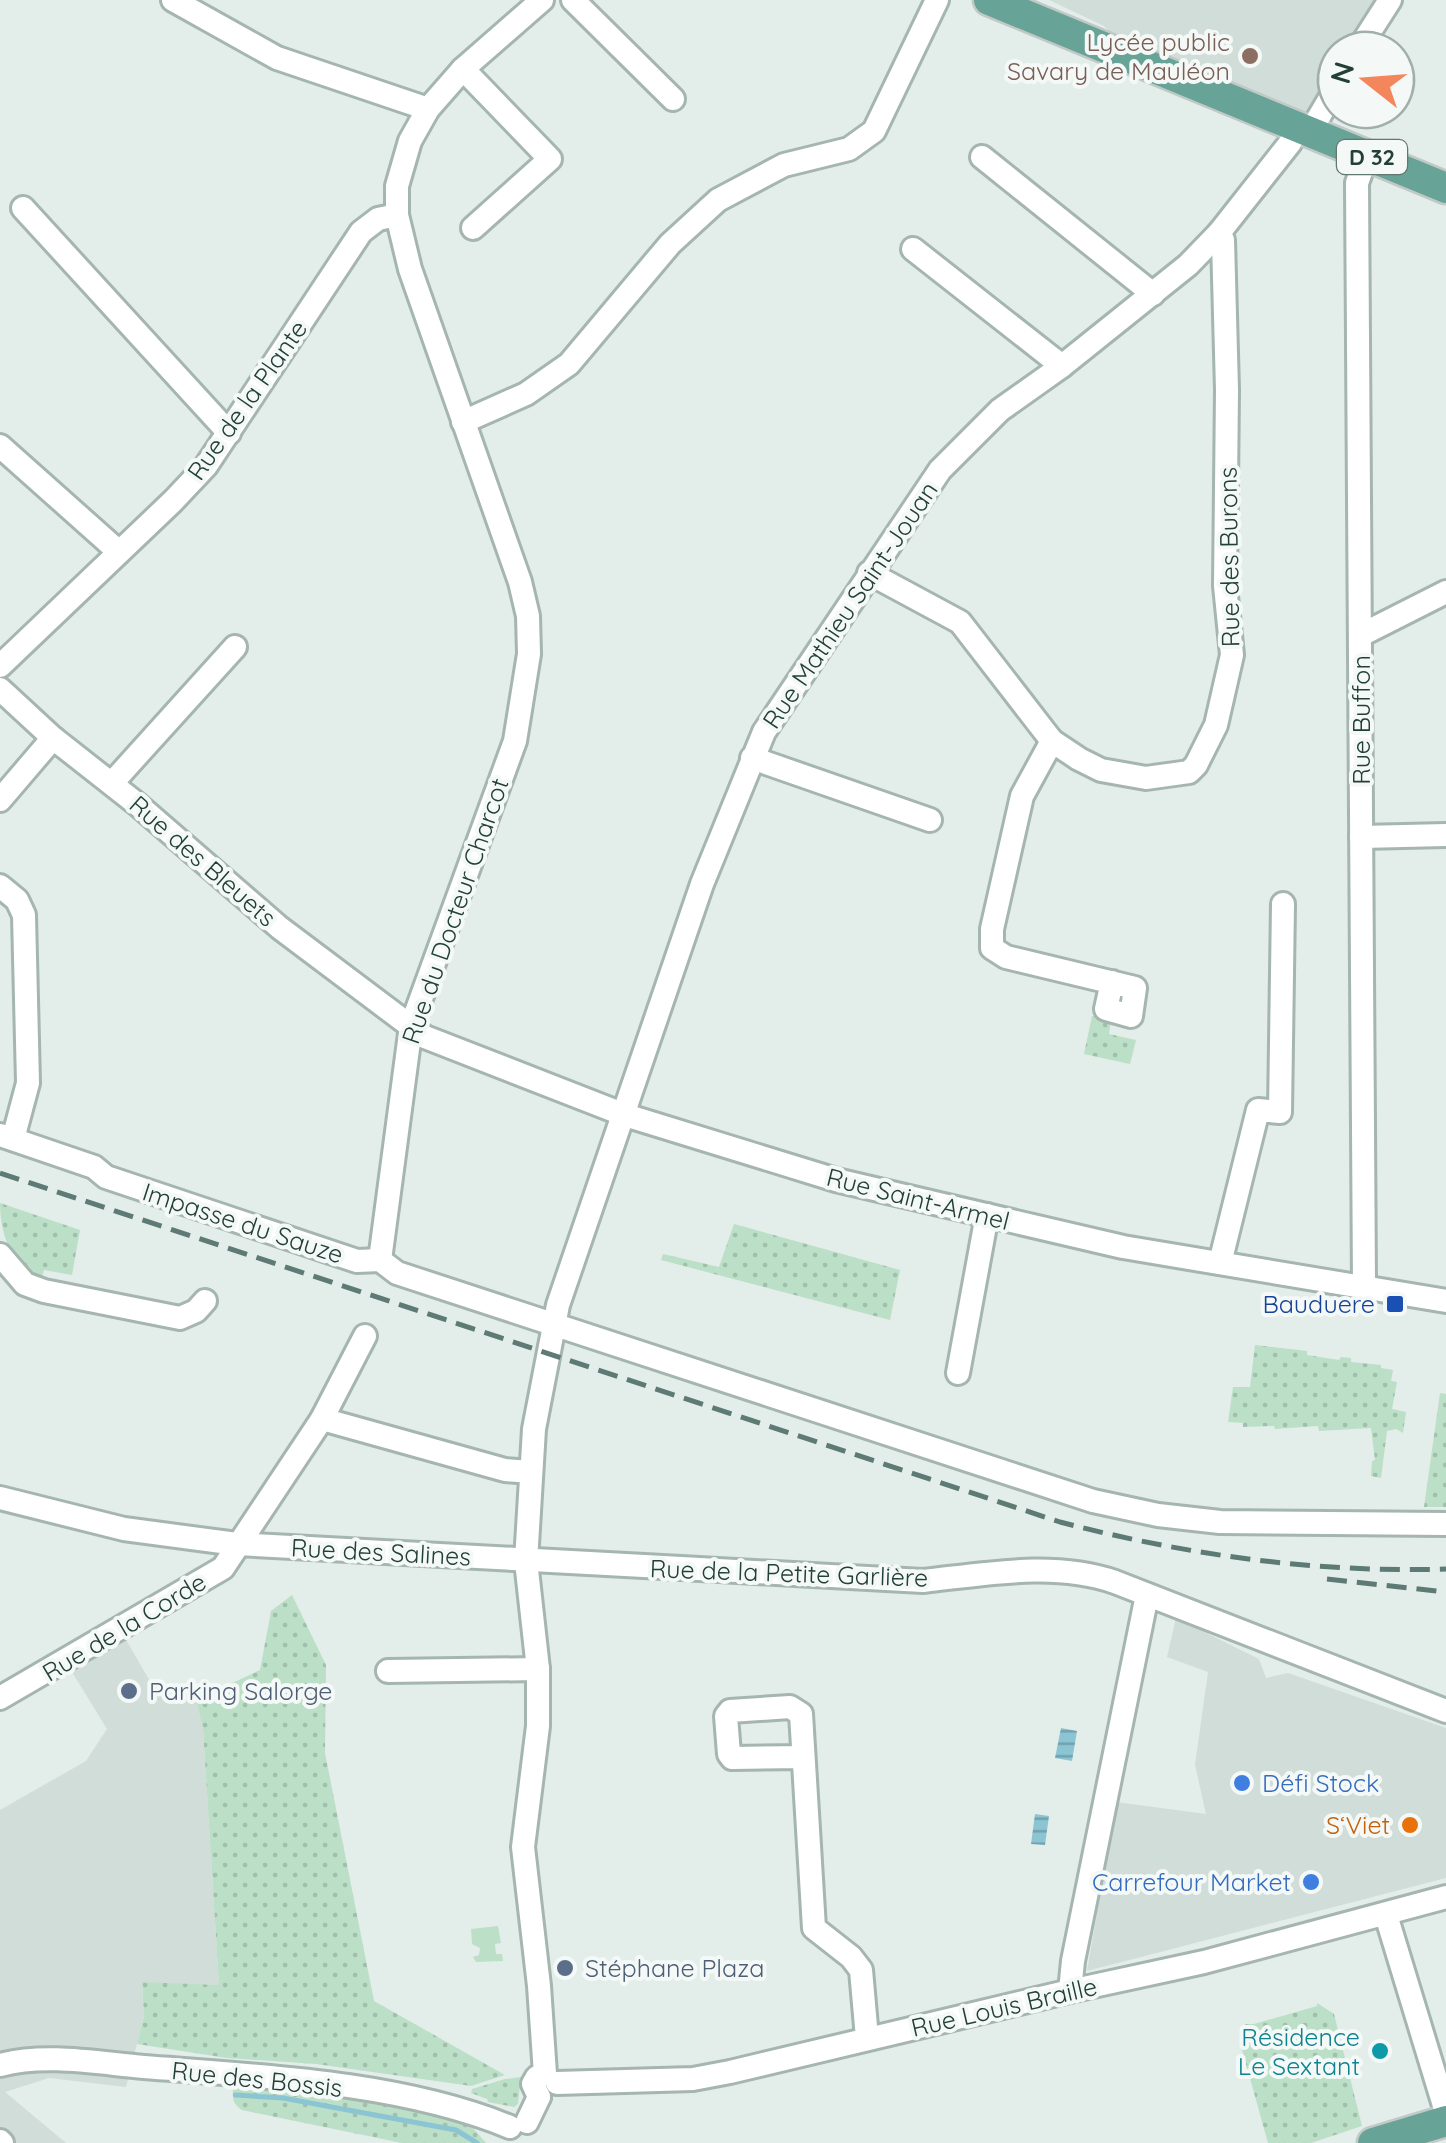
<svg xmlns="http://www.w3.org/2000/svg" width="1446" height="2143" font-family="Quicksand,sans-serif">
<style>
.built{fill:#d1ddd8}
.grass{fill:url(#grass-dots)}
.green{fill:#bcdfc7}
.water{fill:url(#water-rules)}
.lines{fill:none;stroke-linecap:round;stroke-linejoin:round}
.stream{stroke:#8bc5d3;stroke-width:5}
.minor-casing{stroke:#a5b5b0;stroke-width:28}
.major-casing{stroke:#c1c9c7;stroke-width:35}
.minor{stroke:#fff;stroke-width:22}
.major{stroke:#67a396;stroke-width:30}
.rail{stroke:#5d7a74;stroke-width:5;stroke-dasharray:20 10;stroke-linecap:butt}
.education-dot{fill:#8d6e63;stroke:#f4f9f7;stroke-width:4}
.transit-dot{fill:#1a4fb4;stroke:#f4f9f7;stroke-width:4}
.service-dot{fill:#5c6f8a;stroke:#f4f9f7;stroke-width:4}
.shop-dot{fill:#3f7fe0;stroke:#f4f9f7;stroke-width:4}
.food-dot{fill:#e8710a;stroke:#f4f9f7;stroke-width:4}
.culture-dot{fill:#0f9aa8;stroke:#f4f9f7;stroke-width:4}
.labels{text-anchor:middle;stroke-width:8;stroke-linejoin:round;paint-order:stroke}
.shield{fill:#f4f9f7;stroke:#617771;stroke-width:2.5}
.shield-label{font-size:22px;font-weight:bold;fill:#223f38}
.education-label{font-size:25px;fill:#785e54;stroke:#f4f9f7;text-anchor:end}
.street-label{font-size:25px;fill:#223f38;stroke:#f4f9f7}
.transit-label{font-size:25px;fill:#164399;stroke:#f4f9f7;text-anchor:end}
.service-label{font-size:25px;fill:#4e5e75;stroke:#f4f9f7;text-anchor:start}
.shop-label{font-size:25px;fill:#366cbe;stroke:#f4f9f7;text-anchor:start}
.food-label{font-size:25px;fill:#c56008;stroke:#f4f9f7;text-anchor:end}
.culture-label{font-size:25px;fill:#0d838f;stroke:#f4f9f7;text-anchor:end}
</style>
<defs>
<pattern id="grass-dots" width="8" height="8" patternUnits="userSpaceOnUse" patternTransform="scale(2.5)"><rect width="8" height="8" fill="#bcdfc7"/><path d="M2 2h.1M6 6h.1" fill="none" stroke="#a1c0ac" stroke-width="1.8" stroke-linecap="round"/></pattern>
<pattern id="water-rules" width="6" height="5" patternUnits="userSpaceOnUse" patternTransform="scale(2.5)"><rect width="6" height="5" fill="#8bc5d3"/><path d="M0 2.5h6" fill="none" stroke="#71a1ac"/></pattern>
</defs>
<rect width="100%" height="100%" fill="#e3ede9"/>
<g class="built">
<polygon points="1049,0 1378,0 1347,50 1336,50 1336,68 1307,114 1111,33 1104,26"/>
<polygon points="1176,1618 1259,1659 1266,1678 1288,1673 1446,1728 1446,1878 1087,1971 1116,1802 1206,1814 1195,1765 1208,1672 1167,1657"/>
<polygon points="125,1638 155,1690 194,1692 203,1729 219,1985 142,1983 144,2016 126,2087 49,2078 5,2092 66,2143 0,2143 0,1810 86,1761 107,1729 69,1667"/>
</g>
<g class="grass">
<polygon points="1092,1016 1111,1020 1109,1034 1136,1040 1130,1064 1084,1054"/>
<path d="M0,1203l80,27 -8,45 -28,-5 -3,12c-29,-13 -41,-49 -41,-79z"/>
<polygon points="734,1224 900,1270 890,1320 661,1260 663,1254 719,1267"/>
<polygon points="1255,1345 1307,1351 1307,1355 1339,1360 1341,1357 1351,1358 1351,1362 1381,1365 1381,1368 1393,1370 1391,1381 1397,1382 1392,1409 1406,1412 1403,1433 1396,1429 1387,1431 1381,1478 1371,1476 1372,1461 1375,1460 1371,1428 1319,1431 1318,1426 1275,1429 1274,1426 1243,1427 1243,1423 1228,1422 1233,1387 1250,1387"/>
<polygon points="1440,1393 1446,1394 1446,1507 1424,1507"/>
<polygon points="292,1595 326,1665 325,1753 374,2001 505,2075 471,2086 316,2064 227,2058 137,2044 144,2016 142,1982 219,1985 203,1729 196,1700 260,1670 271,1611"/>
<polygon points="1317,2003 1334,2014 1362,2126 1311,2143 1268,2143 1241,2046 1241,2030 1246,2024 1254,2024 1317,2006"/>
<polygon points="521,2077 518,2104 514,2107 488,2102 487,2099 471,2093 472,2089 505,2079"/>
<path d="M238,2087l85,6 132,24 19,5 -2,5 14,16h-84l-160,-33c-8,-6 -10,-10 -9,-21z"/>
</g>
<polygon class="green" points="498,1926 501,1943 495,1944 496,1954 502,1954 503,1961 476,1962 473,1957 479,1955 480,1948 472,1944 471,1929"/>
<g class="water">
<polygon points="1061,1728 1077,1731 1072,1761 1055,1758"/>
<polygon points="1035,1814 1049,1816 1045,1845 1031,1844"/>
</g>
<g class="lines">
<polyline class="stream" points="236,2095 283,2098 456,2130 477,2143"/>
<defs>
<g id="minor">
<polyline points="173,0 277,58 428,109"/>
<polyline points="573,0 673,99"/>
<polyline points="1358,50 1390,0"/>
<polyline points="463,69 550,159 473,228"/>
<polyline points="1310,132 1336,88"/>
<polyline points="982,157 1153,294"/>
<polyline points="23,208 229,433"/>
<polyline points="913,249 1062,366"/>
<polyline points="463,422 526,394 569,364 670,244 718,200 784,165 849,149 874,131 937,0"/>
<polyline points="0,446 119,552"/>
<polyline points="869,573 960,622 1052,741 1079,759 1101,770 1146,778 1189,772 1196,765 1216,725 1232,655 1225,586 1227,390 1223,240 1219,233"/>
<polyline points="1361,635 1446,592"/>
<polyline points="0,666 173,501 206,466 361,232 378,219 397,215"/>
<polyline points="0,689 53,738 137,804 280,928 425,1037 625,1115 836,1180 1123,1247 1446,1301"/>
<polyline points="1052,741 1022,796 992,929 992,948 1006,957 1135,988 1131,1016 1106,1009 1112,982"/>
<polyline points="752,758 930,820"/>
<polyline points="112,783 235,647"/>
<polyline points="0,800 53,738"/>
<polyline points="1361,837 1446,835"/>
<polyline points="0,886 17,900 24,915 28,1083 13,1139"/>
<polyline points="0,1135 94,1167 106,1177 357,1261 380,1260"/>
<polyline points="0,1255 25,1284 44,1291 180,1318 196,1311 205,1301"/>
<polyline points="380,1260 411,1026 515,741 529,654 528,616 520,582 410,269 397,215 397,186 410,141 428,109 463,69 542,0"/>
<polyline points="380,1260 397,1273 1093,1501 1158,1515 1220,1522 1446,1524"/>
<polyline points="1220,1263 1258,1110 1280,1112 1283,904"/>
<polyline points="1364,1286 1357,183 1367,155"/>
<polyline points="958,1373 987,1215"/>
<polyline points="322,1419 505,1470 531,1472"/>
<path d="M0,1498l124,31 113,15 686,37c64,-7 131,-20 192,1l331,129"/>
<polyline points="388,1671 538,1669"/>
<polyline points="0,1698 223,1568 322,1419 365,1336"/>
<polyline points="803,1757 732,1758 729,1754 726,1716 730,1711 790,1707 801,1714 814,1928 851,1957 861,1970 867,2038"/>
<polyline points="1386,1915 1446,2112"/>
<polyline points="1070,1991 1073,1961 1147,1595"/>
<path d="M0,2065c46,-12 97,-2 144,2 117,9 257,15 366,60"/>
<polyline points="545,2074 539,1986 523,1847 538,1726 538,1669 526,1561 534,1429 558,1305 702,884 764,732 940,470 1000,410 1062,366 1188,265 1219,233 1290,143 1298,127"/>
<polyline points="557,2083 693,2079 730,2072 1070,1991 1204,1962 1446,1897"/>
<polyline points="539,2097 533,2084 537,2077 545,2074"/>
<polyline points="527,2122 539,2097"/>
<polyline points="0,2141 2,2143"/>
</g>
<g id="major">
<polyline points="989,0 1446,188"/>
<polyline points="1373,2143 1446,2121"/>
</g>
</defs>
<use href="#minor" class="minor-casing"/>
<use href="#major" class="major-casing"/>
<use href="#minor" class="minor"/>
<use href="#major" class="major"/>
<g class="rail">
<path d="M0,1173l1060,349c126,33 256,51 386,47"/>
<polyline points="1327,1579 1446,1592"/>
</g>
</g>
<circle class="education-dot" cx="1250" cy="56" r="10"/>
<rect class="transit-dot" x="1385" y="1294" width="20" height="20" rx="5"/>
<g class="service-dot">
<circle cx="129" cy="1691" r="10"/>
<circle cx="565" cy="1968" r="10"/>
</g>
<g class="shop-dot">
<circle cx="1242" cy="1783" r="10"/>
<circle cx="1311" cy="1882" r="10"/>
</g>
<circle class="food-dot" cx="1410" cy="1825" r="10"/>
<circle class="culture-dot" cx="1380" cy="2051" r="10"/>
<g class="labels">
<rect class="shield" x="1337" y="140" width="70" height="34" rx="8"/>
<g class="shield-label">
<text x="1372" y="165">D 32</text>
</g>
<g class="education-label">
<text x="1230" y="51">Lycée public<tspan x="1230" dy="29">Savary de Mauléon</tspan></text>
</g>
<g class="street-label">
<text transform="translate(247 400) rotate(-55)" y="9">Rue de la Plante</text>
<text transform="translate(1229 557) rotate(-91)" y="9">Rue des Burons</text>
<text transform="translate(850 605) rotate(-56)" y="9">Rue Mathieu Saint-Jouan</text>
<text transform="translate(1361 720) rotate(-90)" y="9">Rue Buffon</text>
<text transform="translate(203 861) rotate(41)" y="9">Rue des Bleuets</text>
<text transform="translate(455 911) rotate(-71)" y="9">Rue du Docteur Charcot</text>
<text transform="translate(918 1199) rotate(14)" y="9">Rue Saint-Armel</text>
<text transform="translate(243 1223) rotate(18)" y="9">Impasse du Sauze</text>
<text transform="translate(381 1552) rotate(3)" y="9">Rue des Salines</text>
<text transform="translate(789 1573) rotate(2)" y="9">Rue de la Petite Garlière</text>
<text transform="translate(124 1627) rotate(-31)" y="9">Rue de la Corde</text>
<text transform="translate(1004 2007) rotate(-13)" y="9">Rue Louis Braille</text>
<text transform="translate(257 2079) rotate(6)" y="9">Rue des Bossis</text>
</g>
<g class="transit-label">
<text x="1375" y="1313">Bauduere</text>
</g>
<g class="service-label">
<text x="149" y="1700">Parking Salorge</text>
<text x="585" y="1977">Stéphane Plaza</text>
</g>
<g class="shop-label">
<text x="1262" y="1792">Défi Stock</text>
<text x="1291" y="1891" text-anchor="end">Carrefour Market</text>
</g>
<g class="food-label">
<text x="1390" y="1834">S‘Viet</text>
</g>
<g class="culture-label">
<text x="1360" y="2046">Résidence<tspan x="1360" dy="29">Le Sextant</tspan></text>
</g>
</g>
<g transform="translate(1366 80) rotate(287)"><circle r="48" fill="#f4f9f7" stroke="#a0afab" stroke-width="2.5"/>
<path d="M0-8L18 38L0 25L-18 38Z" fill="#f4865b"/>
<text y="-15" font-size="28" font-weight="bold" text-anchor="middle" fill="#223f38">N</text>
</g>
</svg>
